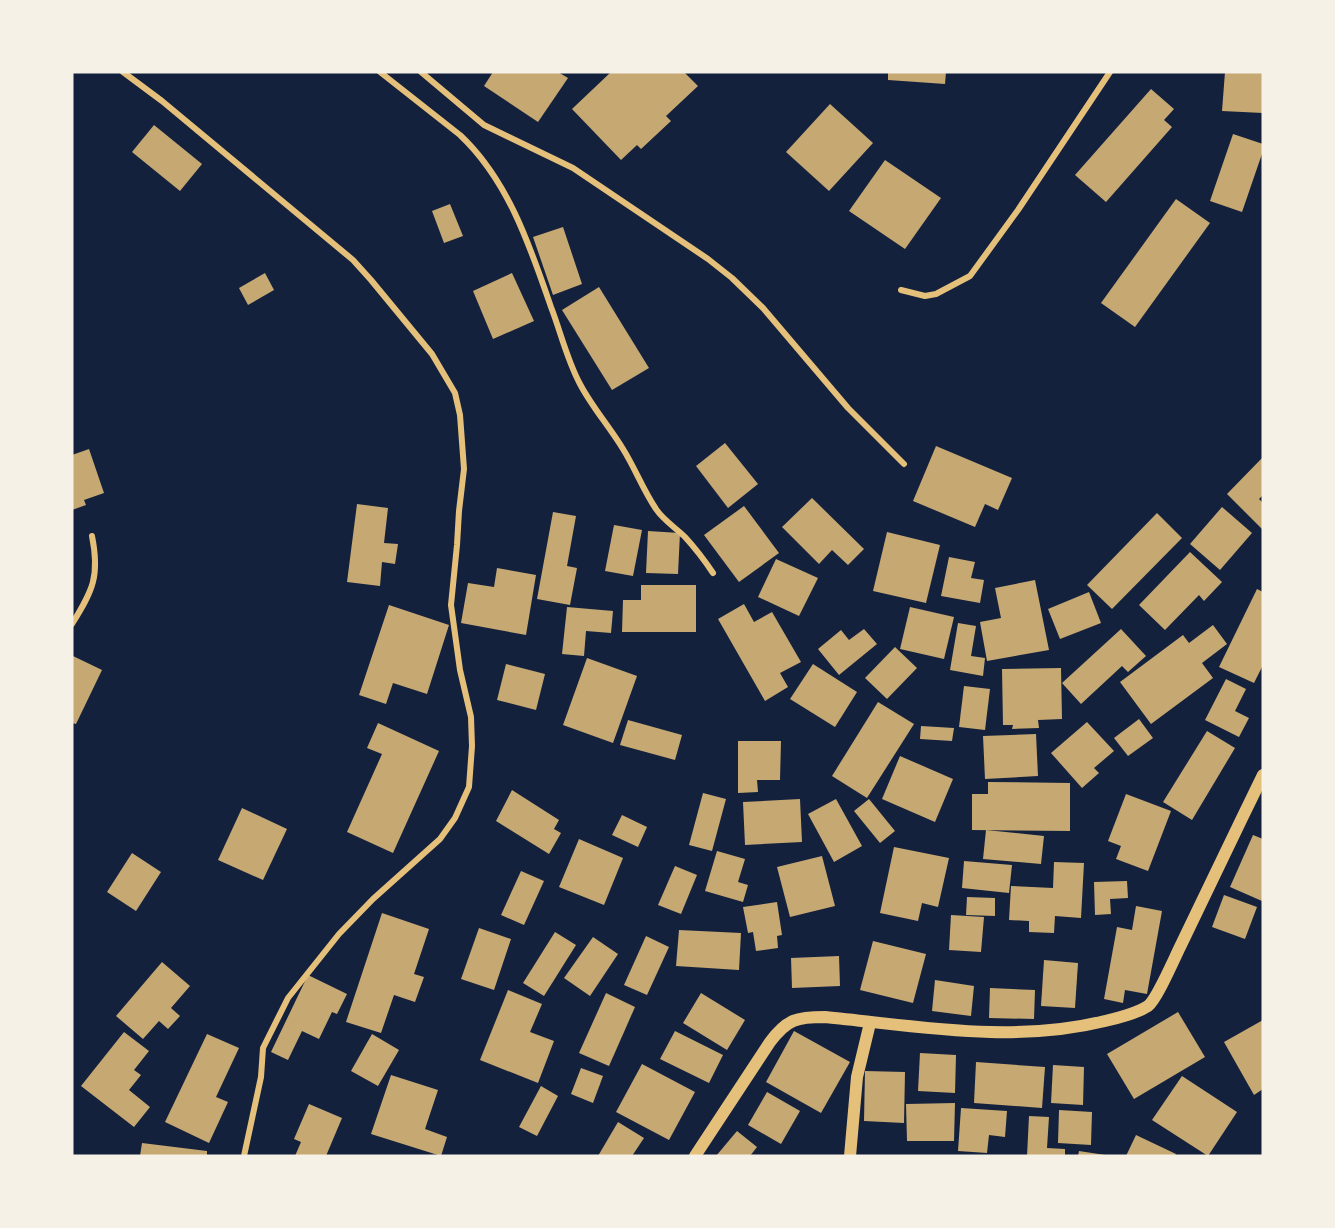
<svg xmlns="http://www.w3.org/2000/svg" width="1335" height="1228" font-family="'IBM Plex Serif',serif">
<style>
.building{fill:#c6a872}
.lines{fill:none;stroke-linecap:round;stroke-linejoin:round}
.minor{stroke:#e5c07b;stroke-width:6}
.secondary{stroke:#e5c07b;stroke-width:12}
</style>
<rect width="100%" height="100%" fill="#14213d"/>
<g class="building">
<polygon points="493,72 558,72 568,78 538,122 484,86"/>
<polygon points="611,72 684,72 698,86 666,116 671,121 641,149 637,145 621,160 572,109"/>
<polygon points="888,72 946,72 945,84 888,80"/>
<polygon points="1225,72 1263,72 1263,113 1222,111"/>
<polygon points="1151,89 1174,109 1164,120 1172,127 1106,202 1075,175"/>
<polygon points="830,104 873,143 829,191 786,152"/>
<polygon points="154,125 202,164 180,191 132,152"/>
<polygon points="1233,134 1263,144 1263,151 1242,212 1210,201"/>
<polygon points="885,160 941,198 905,249 849,211"/>
<polygon points="1176,199 1210,223 1135,327 1101,303"/>
<polygon points="450,204 463,236 444,243 432,211"/>
<polygon points="563,227 582,284 553,295 533,237"/>
<polygon points="265,273 274,290 248,305 239,288"/>
<polygon points="512,273 534,321 493,339 473,291"/>
<polygon points="599,287 649,368 612,390 562,310"/>
<polygon points="725,443 758,484 728,508 696,466"/>
<polygon points="936,446 1012,478 998,510 985,504 975,527 913,501"/>
<polygon points="89,449 104,493 84,500 86,505 72,510 72,455"/>
<polygon points="1263,457 1263,495 1259,499 1263,503 1263,530 1227,494"/>
<polygon points="812,498 864,549 848,565 832,550 819,564 782,527"/>
<polygon points="357,504 388,508 384,543 398,544 395,564 382,562 380,586 347,582"/>
<polygon points="744,506 779,553 739,582 704,535"/>
<polygon points="1222,507 1252,533 1220,570 1190,544"/>
<polygon points="553,512 576,516 567,566 577,568 570,605 537,599"/>
<polygon points="1157,513 1182,538 1112,609 1087,585"/>
<polygon points="614,525 642,530 633,576 605,571"/>
<polygon points="648,531 680,533 678,574 646,573"/>
<polygon points="887,532 940,545 926,603 873,591"/>
<polygon points="1190,552 1222,582 1204,601 1199,595 1165,630 1139,605"/>
<polygon points="949,557 975,562 971,578 984,580 980,603 941,596"/>
<polygon points="776,559 818,578 799,616 758,597"/>
<polygon points="497,568 536,575 526,635 461,623 468,583 494,587"/>
<polygon points="1035,580 1049,650 987,661 980,622 1001,618 995,588"/>
<polygon points="641,585 696,585 696,632 622,632 623,600 641,600"/>
<polygon points="1257,589 1263,592 1263,665 1254,683 1219,667"/>
<polygon points="1089,592 1101,623 1060,639 1048,609"/>
<polygon points="744,604 754,622 772,612 801,662 780,673 788,687 765,701 718,619"/>
<polygon points="389,605 449,625 427,694 393,683 386,704 359,695"/>
<polygon points="567,607 613,611 611,633 586,631 584,656 562,654"/>
<polygon points="910,607 954,617 944,659 900,649"/>
<polygon points="958,623 976,626 971,656 985,658 983,676 950,670"/>
<polygon points="1213,625 1227,644 1202,663 1213,678 1151,724 1120,682 1183,635 1189,643"/>
<polygon points="864,629 877,644 839,675 818,649 841,630 849,640"/>
<polygon points="1121,629 1146,656 1128,672 1122,666 1081,704 1062,683"/>
<polygon points="895,647 917,668 887,699 865,678"/>
<polygon points="73,656 102,670 76,724 72,723"/>
<polygon points="587,658 637,676 613,743 563,725"/>
<polygon points="506,664 545,674 536,710 497,700"/>
<polygon points="813,664 857,692 835,727 790,699"/>
<polygon points="1061,668 1062,719 1038,720 1039,728 1012,729 1013,725 1003,725 1002,669"/>
<polygon points="1226,679 1246,689 1235,711 1249,718 1239,737 1205,720"/>
<polygon points="964,686 990,689 985,730 959,727"/>
<polygon points="878,702 914,724 867,798 832,776"/>
<polygon points="1139,719 1153,738 1128,756 1114,738"/>
<polygon points="628,720 682,735 675,760 620,745"/>
<polygon points="1087,722 1114,751 1094,768 1099,773 1082,788 1051,753"/>
<polygon points="378,723 439,751 393,853 347,832 382,754 367,748"/>
<polygon points="921,726 954,728 952,741 920,739"/>
<polygon points="1207,731 1235,748 1192,820 1163,802"/>
<polygon points="1036,734 1038,776 985,779 983,736"/>
<polygon points="738,741 781,741 780,780 757,780 758,792 738,793"/>
<polygon points="900,756 953,779 935,822 882,799"/>
<polygon points="988,782 1070,783 1070,831 972,830 972,794 988,794"/>
<polygon points="512,790 559,820 554,829 561,833 549,854 496,821"/>
<polygon points="703,793 726,799 712,851 689,845"/>
<polygon points="1126,794 1171,811 1148,871 1116,859 1121,846 1108,841"/>
<polygon points="800,799 802,842 745,845 743,802"/>
<polygon points="836,799 862,846 834,862 808,814"/>
<polygon points="869,799 895,831 880,843 854,811"/>
<polygon points="242,808 287,829 263,880 218,860"/>
<polygon points="622,815 647,827 638,847 612,835"/>
<polygon points="986,830 1044,836 1041,864 983,859"/>
<polygon points="1253,835 1263,839 1262,901 1230,887"/>
<polygon points="579,839 623,858 604,905 559,887"/>
<polygon points="894,847 949,858 938,907 922,903 918,921 880,913"/>
<polygon points="717,851 745,859 738,882 748,885 743,902 705,891"/>
<polygon points="132,853 161,872 136,911 107,892"/>
<polygon points="822,856 835,906 790,917 777,867"/>
<polygon points="964,861 1012,865 1009,893 962,888"/>
<polygon points="1054,862 1084,863 1081,918 1055,916 1054,933 1029,932 1029,921 1009,920 1011,886 1053,888"/>
<polygon points="675,866 697,875 681,914 658,905"/>
<polygon points="521,871 544,881 524,925 501,915"/>
<polygon points="1127,881 1128,898 1110,899 1111,914 1095,915 1094,882"/>
<polygon points="1224,895 1257,907 1245,939 1212,927"/>
<polygon points="967,897 995,898 995,916 966,915"/>
<polygon points="777,902 782,935 777,936 778,948 756,951 753,932 748,933 743,907"/>
<polygon points="1136,906 1162,911 1147,994 1125,990 1123,1003 1104,999 1117,927 1132,930"/>
<polygon points="382,913 429,929 414,974 424,977 415,1002 394,995 381,1033 346,1022"/>
<polygon points="951,915 984,917 981,952 949,950"/>
<polygon points="479,928 511,939 494,990 461,979"/>
<polygon points="679,930 741,933 739,970 676,966"/>
<polygon points="555,932 576,945 544,996 523,983"/>
<polygon points="646,936 669,947 647,995 624,985"/>
<polygon points="593,937 618,954 590,996 564,978"/>
<polygon points="873,941 926,954 913,1003 860,990"/>
<polygon points="839,956 840,986 792,988 791,958"/>
<polygon points="1044,960 1078,963 1075,1008 1041,1006"/>
<polygon points="162,962 190,986 171,1008 180,1016 168,1029 159,1021 143,1039 116,1016"/>
<polygon points="308,975 347,994 337,1014 332,1012 319,1039 302,1031 288,1060 271,1052"/>
<polygon points="935,980 974,986 971,1016 932,1011"/>
<polygon points="990,988 1035,990 1034,1019 989,1018"/>
<polygon points="508,990 542,1004 530,1032 554,1041 538,1083 480,1060"/>
<polygon points="606,993 635,1007 609,1066 579,1053"/>
<polygon points="701,993 745,1020 727,1050 683,1023"/>
<polygon points="1178,1012 1205,1057 1134,1099 1107,1054"/>
<polygon points="1263,1020 1263,1089 1254,1095 1224,1042"/>
<polygon points="675,1031 723,1055 709,1083 660,1059"/>
<polygon points="794,1031 850,1062 821,1113 766,1082"/>
<polygon points="124,1032 149,1051 134,1070 141,1075 129,1090 150,1107 134,1127 81,1086"/>
<polygon points="207,1034 239,1048 216,1097 228,1102 209,1143 165,1122"/>
<polygon points="372,1034 399,1050 378,1086 351,1071"/>
<polygon points="920,1053 956,1055 955,1093 918,1091"/>
<polygon points="976,1062 1045,1067 1042,1108 974,1103"/>
<polygon points="642,1064 695,1092 669,1140 616,1112"/>
<polygon points="1053,1065 1084,1067 1083,1105 1051,1103"/>
<polygon points="581,1068 603,1076 593,1103 571,1094"/>
<polygon points="865,1071 905,1072 904,1123 864,1121"/>
<polygon points="391,1075 438,1090 425,1129 447,1137 441,1156 371,1134"/>
<polygon points="1182,1076 1237,1112 1208,1156 1152,1120"/>
<polygon points="541,1086 558,1096 537,1136 519,1127"/>
<polygon points="767,1092 800,1111 781,1144 748,1125"/>
<polygon points="955,1103 954,1141 907,1141 906,1104"/>
<polygon points="309,1104 342,1118 326,1156 295,1156 301,1142 294,1139"/>
<polygon points="961,1108 1007,1111 1005,1137 989,1135 987,1153 958,1151"/>
<polygon points="1059,1110 1092,1112 1091,1145 1058,1143"/>
<polygon points="1029,1116 1049,1117 1047,1148 1065,1149 1065,1156 1027,1156"/>
<polygon points="618,1122 644,1138 632,1156 598,1156"/>
<polygon points="737,1131 757,1147 750,1156 716,1156"/>
<polygon points="1136,1135 1176,1154 1175,1156 1126,1156"/>
<polygon points="142,1143 207,1151 207,1156 140,1156"/>
<polygon points="1079,1151 1105,1155 1105,1156 1078,1156"/>
</g>
<g class="lines">
<g class="minor">
<polyline points="123,72 162,101 353,260 371,280 432,354 455,393 460,415 464,469 459,511 457,545 451,605 460,670 471,717 472,746 469,787 455,818 440,839 373,899 339,934 288,998 263,1048 261,1077 244,1156"/>
<path d="M380,72l80,63c48,45 70,111 91,172 10,26 16,53 29,77 12,23 29,42 43,65 12,19 20,41 33,60 7,11 20,19 29,28 11,12 20,24 28,36"/>
<polyline points="421,72 484,125 573,168 708,259 732,278 763,308 848,408 904,464"/>
<polyline points="901,290 925,296 936,294 970,276 1018,210 1110,72"/>
<path d="M72,624c21,-34 28,-48 20,-88"/>
</g>
<g class="secondary">
<path d="M695,1156l75,-114c17,-23 27,-25 55,-25 93,9 187,27 280,4 13,-3 31,-7 43,-15 9,-7 26,-47 32,-59 28,-58 55,-115 83,-172"/>
<polyline points="850,1156 857,1077 870,1023"/>
</g>
</g>
<rect width="1335" height="1228" fill="none" stroke="#f6f1e7" stroke-width="147"/>
</svg>
